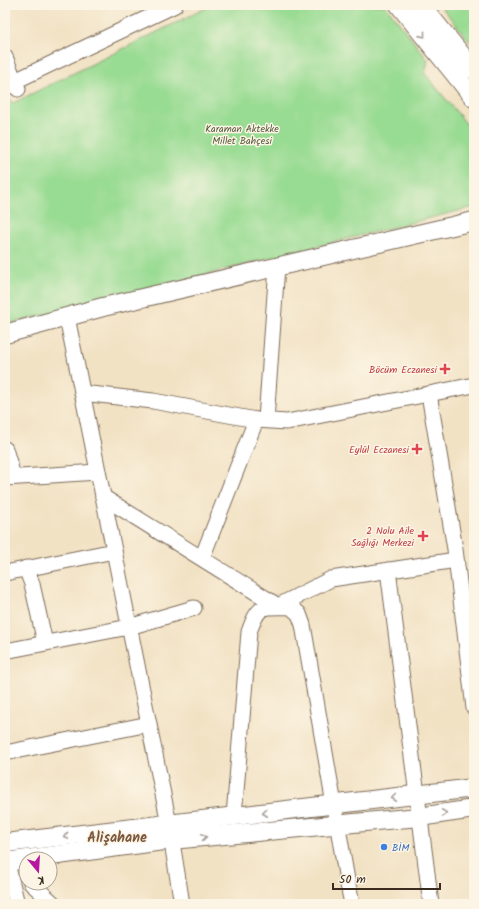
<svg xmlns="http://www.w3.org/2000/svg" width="479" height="909" font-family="Kalam,sans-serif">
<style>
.green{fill:#98db92;stroke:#6a8258}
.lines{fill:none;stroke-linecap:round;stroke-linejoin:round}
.minor-casing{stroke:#7b6a58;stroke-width:17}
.major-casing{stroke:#7b6a58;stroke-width:20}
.minor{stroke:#fff;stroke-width:15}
.major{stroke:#fff;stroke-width:18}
.oneway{stroke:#a79f9a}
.health-dot{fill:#e0444e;stroke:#fcf5e5;stroke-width:1.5}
.shop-dot{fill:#3f7fe0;stroke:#fcf5e5;stroke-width:1.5}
.labels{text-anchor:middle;stroke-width:3;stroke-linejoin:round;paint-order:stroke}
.park-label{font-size:10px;fill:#52563b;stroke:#fcf5e5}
.health-label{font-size:10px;fill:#be3a42;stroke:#fcf5e5;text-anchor:end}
.shop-label{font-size:10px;fill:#366cbe;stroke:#fcf5e5;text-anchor:start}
.district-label{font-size:14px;font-weight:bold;fill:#7c5840;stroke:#fcf5e5}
</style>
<rect width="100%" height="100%" fill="#fcf5e5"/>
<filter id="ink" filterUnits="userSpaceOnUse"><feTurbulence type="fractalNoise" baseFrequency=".025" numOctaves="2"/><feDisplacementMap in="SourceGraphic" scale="8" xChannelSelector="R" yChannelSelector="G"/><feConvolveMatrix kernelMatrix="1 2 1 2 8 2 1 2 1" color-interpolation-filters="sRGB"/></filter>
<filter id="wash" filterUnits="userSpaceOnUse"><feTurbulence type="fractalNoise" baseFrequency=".012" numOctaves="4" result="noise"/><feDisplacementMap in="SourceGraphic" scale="16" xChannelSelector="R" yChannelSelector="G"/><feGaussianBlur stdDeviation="0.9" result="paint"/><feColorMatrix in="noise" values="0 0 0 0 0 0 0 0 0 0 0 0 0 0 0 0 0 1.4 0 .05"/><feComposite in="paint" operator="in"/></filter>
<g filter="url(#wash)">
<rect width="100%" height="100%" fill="#f2e2c4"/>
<g class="green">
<polygon points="212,5 385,5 428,60 425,74 474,133 474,207 5,325 5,95 13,103"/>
<polygon points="440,5 474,5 474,47"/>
</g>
</g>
<g filter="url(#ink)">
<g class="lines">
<defs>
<g id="minor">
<polyline points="5,57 18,89"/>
<polyline points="15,81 175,5"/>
<polyline points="67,317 169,824 182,904"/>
<polyline points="82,393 153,401 256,420 287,422 474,385"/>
<polyline points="429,394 455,549 474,708"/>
<polyline points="266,420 277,266"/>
<polyline points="5,449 13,476"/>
<polyline points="5,478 98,472"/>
<polyline points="103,497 278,606 331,579 456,560"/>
<polyline points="202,558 256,420"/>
<polyline points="26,568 32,584 45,643"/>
<polyline points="388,570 431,904"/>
<polyline points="5,573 114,551"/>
<polyline points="5,651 129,627 194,608"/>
<polyline points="5,753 149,724"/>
<path d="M234,816l15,-184c10,-28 13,-26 42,-25l8,7 4,11 44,255 5,24"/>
<polyline points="5,855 17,904"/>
<polyline points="31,883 54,904"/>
</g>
<g id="major">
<polyline points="399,5 474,98"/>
<polyline points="421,5 474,70"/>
<polyline points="5,334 103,307 474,221"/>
<polyline points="5,843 474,788"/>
<polyline points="5,862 171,840 419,817 474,809"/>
</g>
</defs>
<use href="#minor" class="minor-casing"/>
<use href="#major" class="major-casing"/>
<use href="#minor" class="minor"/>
<use href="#major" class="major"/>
</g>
<defs><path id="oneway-chevron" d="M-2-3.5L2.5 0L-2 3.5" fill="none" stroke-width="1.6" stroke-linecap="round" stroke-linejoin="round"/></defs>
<g class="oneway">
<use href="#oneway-chevron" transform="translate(423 35) rotate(51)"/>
<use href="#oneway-chevron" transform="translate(394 798) rotate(173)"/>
<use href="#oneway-chevron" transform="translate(265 813) rotate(174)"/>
<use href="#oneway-chevron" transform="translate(444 813) rotate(-8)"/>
<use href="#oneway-chevron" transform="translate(66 836) rotate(174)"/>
<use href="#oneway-chevron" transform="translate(204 837) rotate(-6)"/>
</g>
</g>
<g class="health-dot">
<path d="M443 363h4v4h4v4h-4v4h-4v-4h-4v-4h4z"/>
<path d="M415 443h4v4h4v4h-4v4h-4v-4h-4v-4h4z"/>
<path d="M421 530h4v4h4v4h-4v4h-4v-4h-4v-4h4z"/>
</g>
<circle class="shop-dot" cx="384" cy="847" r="4"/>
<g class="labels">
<g class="park-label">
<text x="242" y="132">Karaman Aktekke<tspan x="242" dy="12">Millet Bahçesi</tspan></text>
</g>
<g class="health-label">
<text x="437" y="373">Böcüm Eczanesi</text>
<text x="409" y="453">Eylül Eczanesi</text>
<text x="414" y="534">2 Nolu Aile<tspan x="414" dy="12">Sağlığı Merkezi</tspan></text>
</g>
<g class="shop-label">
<text x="392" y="851">BİM</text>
</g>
<g class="district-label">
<text x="117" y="842">Alişahane</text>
</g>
</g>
<rect width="479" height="909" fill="none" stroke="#fcf5e5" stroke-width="20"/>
<g transform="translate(38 871) rotate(162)"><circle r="19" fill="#fcf5e5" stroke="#afa495"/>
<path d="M0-3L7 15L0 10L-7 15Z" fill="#b5179e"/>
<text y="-6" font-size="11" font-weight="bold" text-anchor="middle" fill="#3b2a1e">K</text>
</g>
<path d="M333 883v6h107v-6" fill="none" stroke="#3b2a1e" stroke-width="2"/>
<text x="339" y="883" font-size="12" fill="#3b2a1e" stroke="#fcf5e5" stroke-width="3" paint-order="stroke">50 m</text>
</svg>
